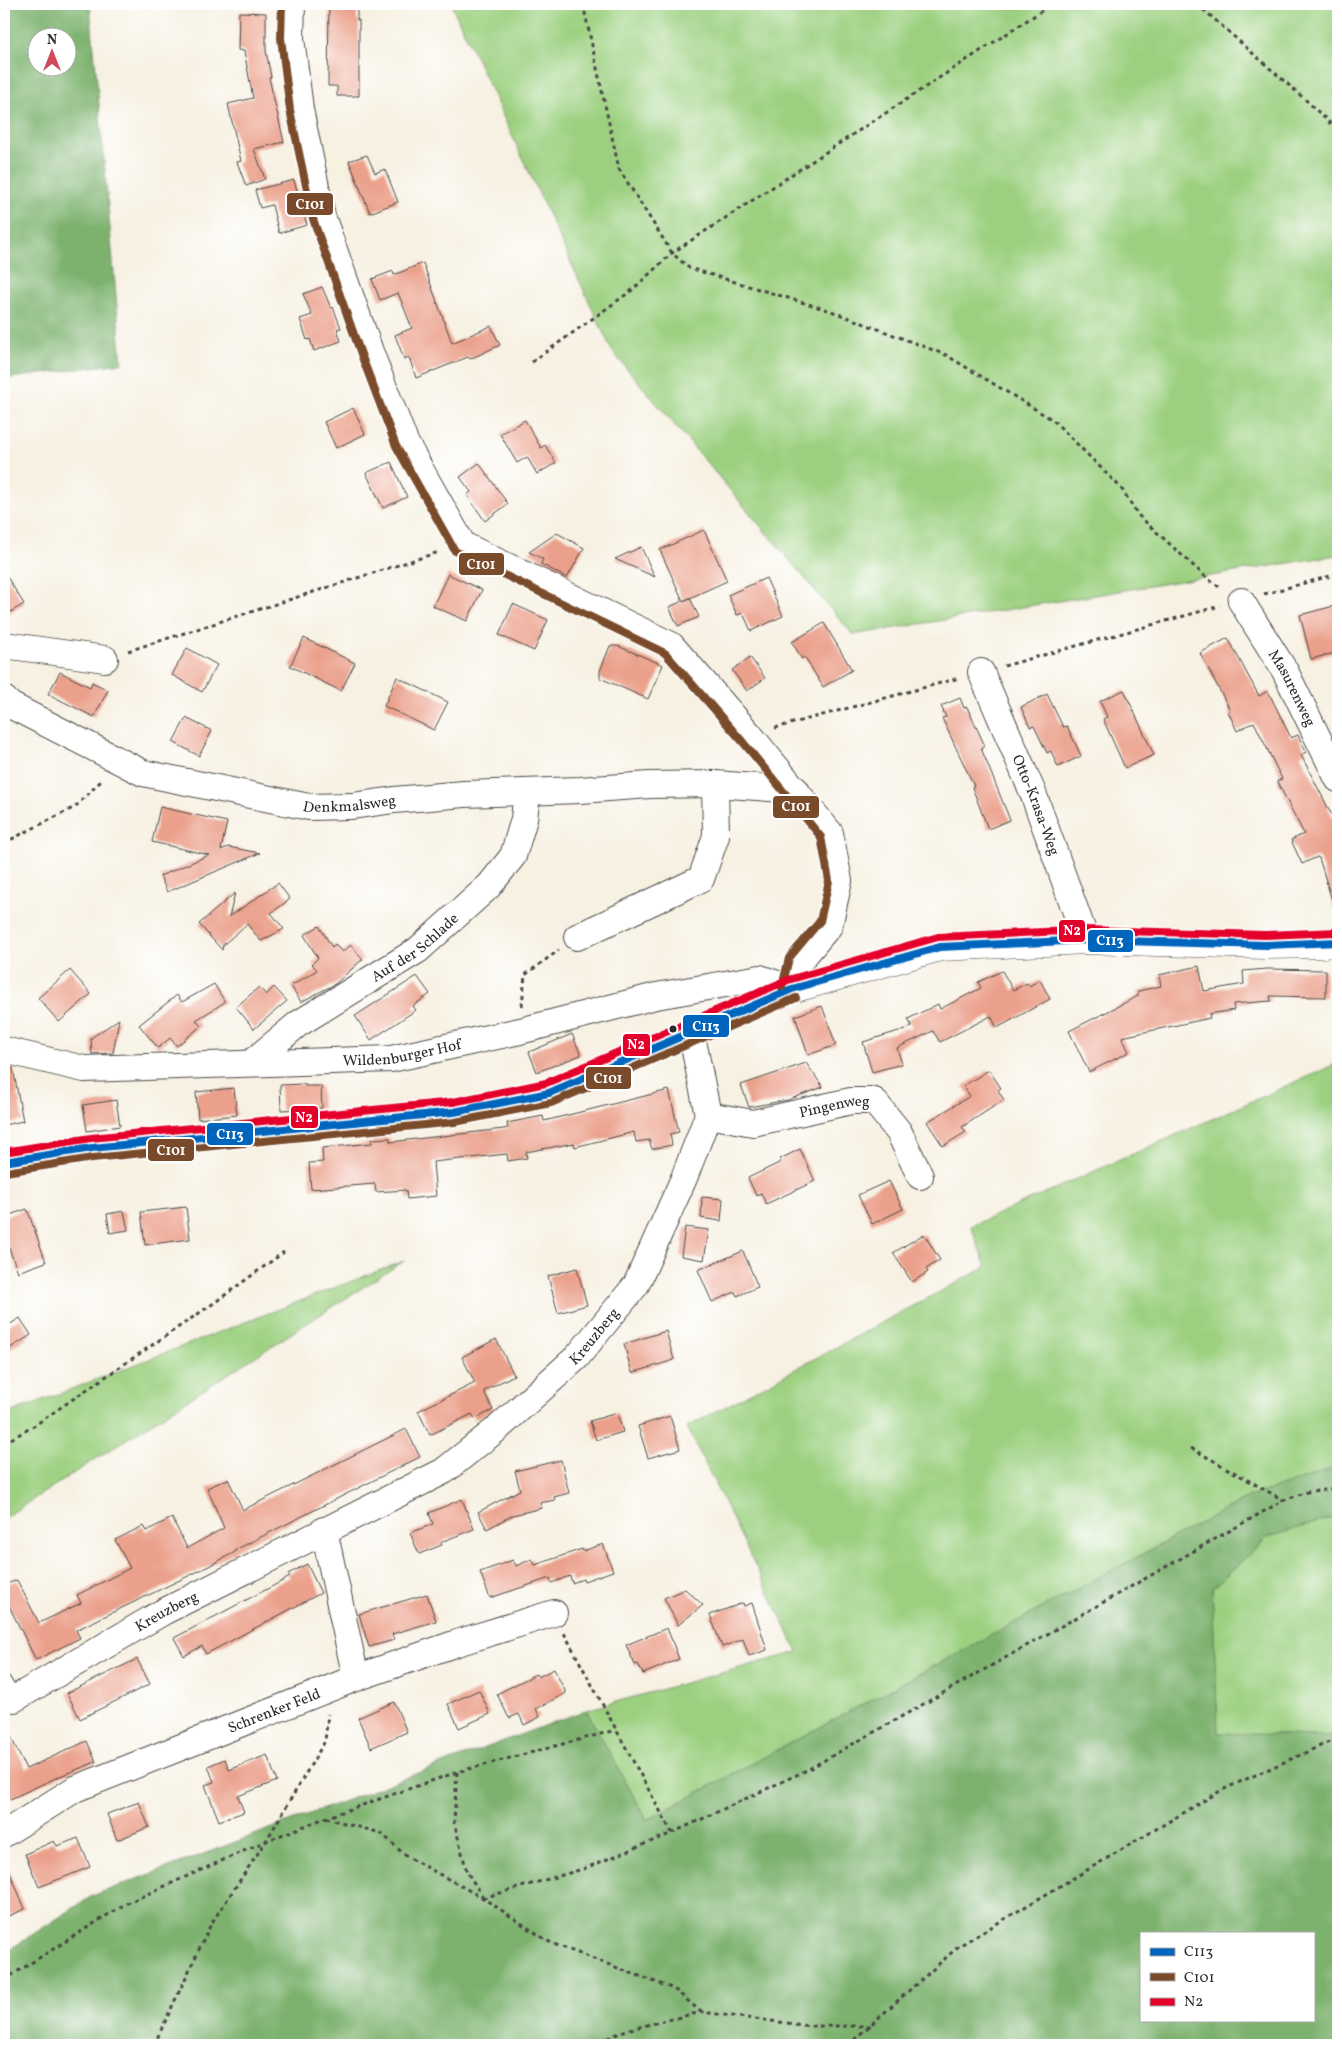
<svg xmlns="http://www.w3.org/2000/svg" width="1342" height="2049" font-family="Vollkorn,serif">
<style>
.green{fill:#9cd080;stroke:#647e56}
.forest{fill:#7db26e;stroke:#546e4c;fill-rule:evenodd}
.building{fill:#eba08b}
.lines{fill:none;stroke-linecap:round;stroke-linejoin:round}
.lane-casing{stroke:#4a4946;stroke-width:16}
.street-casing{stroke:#4a4946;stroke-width:28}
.secondary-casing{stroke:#4a4946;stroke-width:29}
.path{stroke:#4a4946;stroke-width:3;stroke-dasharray:4 4;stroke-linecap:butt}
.lane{stroke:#fff;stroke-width:14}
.street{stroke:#fff;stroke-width:26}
.secondary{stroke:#fff;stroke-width:28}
.bus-1-casing{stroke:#fff;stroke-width:11}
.bus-2-casing{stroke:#fff;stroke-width:11}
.bus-3-casing{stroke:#fff;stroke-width:11}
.bus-1{stroke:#0065bd;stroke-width:8}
.bus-2{stroke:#7a4b2a;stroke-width:8}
.bus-3{stroke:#e4002b;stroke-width:8}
.bus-dot{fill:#2b2b2b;stroke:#fff;stroke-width:2}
.labels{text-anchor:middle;stroke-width:5;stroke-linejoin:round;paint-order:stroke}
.street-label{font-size:15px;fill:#2b2b2b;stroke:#fff}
.line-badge{stroke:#fff;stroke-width:2}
.badge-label{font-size:14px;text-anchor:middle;font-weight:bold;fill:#fff}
</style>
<rect width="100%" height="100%" fill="#fff"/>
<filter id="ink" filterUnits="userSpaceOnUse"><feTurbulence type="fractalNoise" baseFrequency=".02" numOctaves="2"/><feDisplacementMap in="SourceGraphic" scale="10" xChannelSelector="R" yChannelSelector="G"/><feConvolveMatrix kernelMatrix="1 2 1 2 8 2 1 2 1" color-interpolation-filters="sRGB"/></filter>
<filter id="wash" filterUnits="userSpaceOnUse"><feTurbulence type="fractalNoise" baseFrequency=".0096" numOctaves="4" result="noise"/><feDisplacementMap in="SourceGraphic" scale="20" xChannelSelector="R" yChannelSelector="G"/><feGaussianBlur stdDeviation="1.12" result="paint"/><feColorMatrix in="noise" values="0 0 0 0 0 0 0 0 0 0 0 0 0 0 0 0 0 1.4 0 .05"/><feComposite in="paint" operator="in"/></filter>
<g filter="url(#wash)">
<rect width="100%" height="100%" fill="#f7f1e2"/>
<g class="green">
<polygon points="451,4 1338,4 1338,555 853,635 612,351"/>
<polygon points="1338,1063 1338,1467 1249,1497 647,1820 586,1710 798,1652 687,1427 986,1267 971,1226"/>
<polygon points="404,1261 4,1518 4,1415"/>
<polygon points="1338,1516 1338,1735 1315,1736 1218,1733 1212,1588 1268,1537"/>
</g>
<g class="forest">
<path d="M4,4h86l32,359 -118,16zM38,38h30v30h-30z"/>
<path d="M1338,1467v49l-70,21 -56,51 6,145 97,3 23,-1v310h-1334v-92l88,-57 494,-186 61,110 602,-323zM1141,1933h172v87h-172z"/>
</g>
<g id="blocks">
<g class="building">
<polygon points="329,4 355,4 355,10 357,10 357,20 359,20 359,96 337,96 337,86 328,86"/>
<polygon points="239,12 266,13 266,51 271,77 269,78 284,142 254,149 265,179 246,186 237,162 241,161 228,104 253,98 244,51 238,50"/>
<polygon points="367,155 375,173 385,169 398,202 370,213 349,161"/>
<polygon points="294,180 307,225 279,233 272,205 260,208 255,190"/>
<polygon points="423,263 452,343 491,326 500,345 470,359 468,357 416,378 409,357 404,359 395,335 412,328 398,293 380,300 372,279 393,271 394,275"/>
<polygon points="322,287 331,308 333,307 341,328 337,329 341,341 314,351 310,339 307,340 300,319 312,315 303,294"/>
<polygon points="353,408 365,434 336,448 324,422"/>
<polygon points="525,420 541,448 545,445 556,463 537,474 527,457 517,463 500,434"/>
<polygon points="391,462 407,497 383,508 366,473"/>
<polygon points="479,463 508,504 485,521 467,495 471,492 460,477"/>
<polygon points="704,530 727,581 683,601 660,550"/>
<polygon points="557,533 584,548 567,578 541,564 543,559 529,552"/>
<polygon points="641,547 655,577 615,559"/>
<polygon points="4,572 24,604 4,616"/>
<polygon points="448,574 482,590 467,621 433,606"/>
<polygon points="766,578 783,616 751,631 743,613 737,615 728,595"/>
<polygon points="690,598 699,617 678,626 669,607"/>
<polygon points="513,604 548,620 534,651 499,635"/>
<polygon points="1338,605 1338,652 1311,659 1300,615"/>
<polygon points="824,623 852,670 823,687 805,657 802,659 792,642"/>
<polygon points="304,638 355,663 341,691 290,666"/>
<polygon points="1228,638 1259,696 1268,691 1291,738 1298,735 1306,752 1301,755 1338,827 1338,907 1334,907 1319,858 1317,857 1302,864 1291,840 1304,834 1277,781 1282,779 1254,722 1237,731 1228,711 1230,710 1200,653"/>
<polygon points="610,646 618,646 663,665 648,699 600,678 600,671"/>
<polygon points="187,648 217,665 202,692 172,675"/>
<polygon points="750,657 765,678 747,691 732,670"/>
<polygon points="60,672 90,687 92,682 108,690 94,717 48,694"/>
<polygon points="397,677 448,702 434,730 384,706"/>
<polygon points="1124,690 1154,755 1125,768 1103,719 1107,717 1100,701"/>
<polygon points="1047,694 1063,727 1067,726 1081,756 1058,767 1051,751 1047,753 1034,726 1030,727 1021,707"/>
<polygon points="960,698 964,708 967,707 985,746 981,748 1010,820 988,829 972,787 974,786 942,718 946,717 941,706"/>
<polygon points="186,718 212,731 199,756 173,742"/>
<polygon points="160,807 227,822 221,850 228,847 260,853 167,892 160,876 209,855 152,842"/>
<polygon points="278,883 290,899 271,913 284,929 261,941 247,924 223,945 222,950 199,924 235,893 229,917"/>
<polygon points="319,926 332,947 335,944 342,952 351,945 363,959 335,984 301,1002 291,986 317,970 312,964 318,958 304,935"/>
<polygon points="1199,966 1204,991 1244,984 1243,971 1267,969 1326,970 1326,997 1270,996 1271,1001 1233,1004 1234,1010 1209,1014 1210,1018 1122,1037 1129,1052 1089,1072 1069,1031 1138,996 1138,991 1161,986 1159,975"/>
<polygon points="70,970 91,994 59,1022 38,998"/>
<polygon points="1002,971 1013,990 1027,983 1029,986 1040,980 1050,999 997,1028 991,1016 940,1042 933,1031 897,1048 902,1064 872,1072 863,1042 912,1027 908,1019 938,1004 940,1009 981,988 978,982"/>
<polygon points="417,976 430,994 413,1006 416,1010 371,1040 355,1016"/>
<polygon points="214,984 225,1002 196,1020 201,1026 177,1046 170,1038 158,1048 139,1025 177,995 182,1002"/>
<polygon points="259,987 266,995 274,987 287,1001 254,1029 236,1007"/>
<polygon points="822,1006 836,1045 808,1055 795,1016"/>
<polygon points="119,1019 113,1053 92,1054 91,1038"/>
<polygon points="572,1034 581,1055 537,1072 529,1052"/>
<polygon points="806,1063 823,1087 788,1100 749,1107 741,1085"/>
<polygon points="4,1068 13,1068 23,1121 4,1125"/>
<polygon points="989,1070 1001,1088 998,1090 1004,1100 962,1127 966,1132 943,1146 927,1122 970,1096 963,1086"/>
<polygon points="305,1084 305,1086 321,1086 322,1108 281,1110 280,1085"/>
<polygon points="234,1088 237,1115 198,1119 196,1092"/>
<polygon points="669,1090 679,1132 670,1134 672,1145 652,1149 649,1140 636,1142 634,1132 575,1147 574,1143 526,1152 527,1158 508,1161 507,1154 433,1162 436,1196 407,1199 406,1190 376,1192 375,1184 311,1189 309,1163 323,1162 322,1148 372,1143 372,1139 390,1138 390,1142 503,1129 508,1128 507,1123 543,1116 544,1121"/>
<polygon points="116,1100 120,1126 87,1131 83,1105"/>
<polygon points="800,1149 815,1181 766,1204 761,1193 756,1195 748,1178 781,1162 780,1159"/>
<polygon points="889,1181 903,1209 872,1224 858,1195"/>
<polygon points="702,1197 723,1199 721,1221 701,1218"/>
<polygon points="186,1207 190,1239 145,1245 141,1212"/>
<polygon points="27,1209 46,1262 18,1272 4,1235 4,1217"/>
<polygon points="124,1211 128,1230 110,1233 107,1214"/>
<polygon points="685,1227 709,1230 704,1260 681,1256"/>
<polygon points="924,1234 940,1260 926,1269 928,1272 912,1282 893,1253"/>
<polygon points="743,1251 758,1287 737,1296 735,1292 712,1302 698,1270"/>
<polygon points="577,1268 587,1305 558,1313 548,1276"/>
<polygon points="20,1318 31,1335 4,1352 4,1328"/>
<polygon points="666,1331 674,1360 632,1373 624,1344"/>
<polygon points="496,1339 514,1375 484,1391 493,1410 475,1419 472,1414 430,1435 418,1411 475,1383 462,1357"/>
<polygon points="617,1413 623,1432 596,1440 590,1421"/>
<polygon points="670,1416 680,1449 648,1458 638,1426"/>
<polygon points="406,1429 420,1457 235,1550 235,1552 209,1566 76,1630 80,1638 36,1660 4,1596 4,1585 17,1580 39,1623 81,1603 77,1595 130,1568 115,1540 143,1526 146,1531 172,1518 187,1548 224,1528 207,1488 228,1479 243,1510"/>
<polygon points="561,1460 569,1493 554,1497 555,1500 540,1503 542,1508 513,1515 487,1529 478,1512 520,1490 515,1471"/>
<polygon points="462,1499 474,1529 441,1542 442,1545 419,1554 410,1533 433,1524 429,1513"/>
<polygon points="603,1544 613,1571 584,1581 583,1579 572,1583 570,1576 551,1583 550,1578 490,1598 480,1572 513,1560 516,1566 532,1559 535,1565 582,1549 583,1551"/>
<polygon points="307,1564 321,1593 206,1654 202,1646 184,1656 174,1638 290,1577 288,1574"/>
<polygon points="685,1589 703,1605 678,1625 664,1598"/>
<polygon points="427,1594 436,1621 392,1634 394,1640 369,1647 359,1614"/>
<polygon points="743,1603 744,1606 752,1603 767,1650 749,1656 743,1639 722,1647 710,1615"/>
<polygon points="667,1628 679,1659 643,1674 638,1664 635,1665 626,1645"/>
<polygon points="137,1659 150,1684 80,1719 67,1693"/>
<polygon points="554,1669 566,1693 536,1709 540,1717 524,1725 519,1714 509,1718 497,1694 536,1674 538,1677"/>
<polygon points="479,1690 490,1714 459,1728 448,1704"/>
<polygon points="394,1702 407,1732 371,1748 358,1718"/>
<polygon points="4,1722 26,1769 87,1741 96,1762 60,1776 4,1802"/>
<polygon points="267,1755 277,1781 238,1796 244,1812 219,1821 205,1785 214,1782 208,1766 225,1759 229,1770"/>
<polygon points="139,1802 149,1827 117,1840 107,1814"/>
<polygon points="78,1838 90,1867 39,1887 25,1854 54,1841 57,1846"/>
<polygon points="4,1858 25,1909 4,1918"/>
</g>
</g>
</g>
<g filter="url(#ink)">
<use href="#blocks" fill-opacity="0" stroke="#4a4946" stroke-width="1"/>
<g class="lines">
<defs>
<polyline id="lane" points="4,1682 14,1699"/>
<g id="street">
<path id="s1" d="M1241,601l44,70 53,108"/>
<polyline points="4,645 105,659"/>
<path id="s2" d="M981,672l52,121 53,147"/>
<path id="s3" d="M4,699l6,6 133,68 166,34 43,-1 42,-6 70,-6 116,-4 70,-5 65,-1 81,6"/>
<polyline points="577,937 701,879 716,836 715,784"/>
<path id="s4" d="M4,1050l80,19 307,-10 129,-28 136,-35 104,-18 32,11 6,-26 31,-37 10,-45 -9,-48 -80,-98 -79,-90 -208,-100 -58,-103 -34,-88 -49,-138 -22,-107 -9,-71 1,-34"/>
<path id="s5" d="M251,1063l47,-39 120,-74 71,-64 24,-30 11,-37 3,-26"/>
<path id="s6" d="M708,1115l45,8 98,-22h23l25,31 21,44"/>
<polyline points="324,1530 356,1678"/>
<path id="s7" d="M14,1699l149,-87 281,-141 54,-43 79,-71 59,-72 48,-107 24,-63 -17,-84"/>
<path id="s8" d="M4,1834l71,-45 281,-111 101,-35 97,-30"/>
</g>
<polyline id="secondary" points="4,1162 92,1148 454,1112 549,1093 792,989 940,947 1086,940 1266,945 1323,944 1338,942"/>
</defs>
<use href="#lane" class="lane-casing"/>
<use href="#street" class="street-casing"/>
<use href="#secondary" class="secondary-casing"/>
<g class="path">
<polyline points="583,4 619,169 672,253 689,268 831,311 946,355 1053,420 1121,488 1139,516 1208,579 1221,588"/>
<polyline points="1197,4 1308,102 1338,131"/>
<polyline points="532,362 631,291 672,253 1052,4"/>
<polyline points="1264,594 1338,574"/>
<polyline points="128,651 439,552"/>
<polyline points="1004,666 1220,606"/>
<polyline points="775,728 959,678"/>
<polyline points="4,843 75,807 103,779"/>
<polyline points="522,1006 525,975 559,950"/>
<polyline points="4,1443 32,1427 214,1303 284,1252"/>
<polyline points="1191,1448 1283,1500"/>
<polyline points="564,1633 672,1833"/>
<polyline points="457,1772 454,1822 467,1872 483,1897"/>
<polyline points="326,1818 381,1833 406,1856 483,1898 551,1943 674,1989 701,2012"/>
<polyline points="483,1898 583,1869 672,1833 807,1770 1284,1500 1310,1491 1338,1489"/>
<polyline points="4,1980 125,1904 266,1841 325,1818 457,1772 616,1730"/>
<polyline points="154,2045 211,1924 266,1841 325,1741 328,1714"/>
<polyline points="593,2045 626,2030 701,2012 810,2026 871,2026"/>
<polyline points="848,2045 959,1946 1222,1790 1338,1738"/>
</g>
<use href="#lane" class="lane"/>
<use href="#street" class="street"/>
<use href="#secondary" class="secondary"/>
<defs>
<polyline id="bus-1" points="4,1162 92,1148 454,1112 549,1093 792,989 940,947 1086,940 1266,945 1338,942"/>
<g id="bus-2">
<polyline points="282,4 281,38 290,110 313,219 362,357 396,446 455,551 665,653 742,741 821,837 829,881 820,921 789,958 782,987"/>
<polyline points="6,1172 93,1158 455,1122 551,1103 796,998"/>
</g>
<polyline id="bus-3" points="4,1152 91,1138 453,1102 546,1083 788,980 938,937 1086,930 1266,935 1337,932"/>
</defs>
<use href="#bus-1" class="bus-1-casing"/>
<use href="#bus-2" class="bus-2-casing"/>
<use href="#bus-3" class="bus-3-casing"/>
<use href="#bus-1" class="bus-1"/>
<use href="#bus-2" class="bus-2"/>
<use href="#bus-3" class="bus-3"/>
</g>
</g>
<circle class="bus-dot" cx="673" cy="1029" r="4.5"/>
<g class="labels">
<g class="street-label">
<text dy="5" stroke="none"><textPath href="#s1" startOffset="101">Masurenweg</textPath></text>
<text dy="5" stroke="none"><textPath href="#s3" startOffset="368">Denkmalsweg</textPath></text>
<text dy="5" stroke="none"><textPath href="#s2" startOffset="144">Otto-Krasa-Weg</textPath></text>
<text dy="5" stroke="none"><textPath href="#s5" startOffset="201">Auf der Schlade</textPath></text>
<text dy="5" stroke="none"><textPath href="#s4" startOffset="401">Wildenburger Hof</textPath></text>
<text dy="5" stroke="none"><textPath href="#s6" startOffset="129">Pingenweg</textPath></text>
<text dy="5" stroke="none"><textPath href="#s7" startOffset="689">Kreuzberg</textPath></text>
<text dy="5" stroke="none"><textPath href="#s7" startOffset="176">Kreuzberg</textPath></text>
<text dy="5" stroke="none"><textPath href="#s8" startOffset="298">Schrenker Feld</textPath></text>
</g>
</g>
<g class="line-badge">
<rect x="286" y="192" width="48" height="24" rx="5" fill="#7a4b2a"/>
<rect x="458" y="552" width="47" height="24" rx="5" fill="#7a4b2a"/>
<rect x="772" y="795" width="48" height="24" rx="5" fill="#7a4b2a"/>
<rect x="1058" y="919" width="28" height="24" rx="5" fill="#e4002b"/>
<rect x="1087" y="929" width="47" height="24" rx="5" fill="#0065bd"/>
<rect x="682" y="1014" width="48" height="24" rx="5" fill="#0065bd"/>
<rect x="622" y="1033" width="29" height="24" rx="5" fill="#e4002b"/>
<rect x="585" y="1066" width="47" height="24" rx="5" fill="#7a4b2a"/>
<rect x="290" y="1105" width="29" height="24" rx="5" fill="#e4002b"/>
<rect x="206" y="1122" width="48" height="24" rx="5" fill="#0065bd"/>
<rect x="147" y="1138" width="48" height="24" rx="5" fill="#7a4b2a"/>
</g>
<g class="badge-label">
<text x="310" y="209">C101</text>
<text x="481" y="569">C101</text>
<text x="796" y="811">C101</text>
<text x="1072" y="935">N2</text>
<text x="1110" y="945">C113</text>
<text x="706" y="1031">C113</text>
<text x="636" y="1049">N2</text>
<text x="608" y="1083">C101</text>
<text x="304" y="1122">N2</text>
<text x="230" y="1139">C113</text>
<text x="171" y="1155">C101</text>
</g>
<rect width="1342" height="2049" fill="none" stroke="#fff" stroke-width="20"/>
<rect x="1140" y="1932" width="175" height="90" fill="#ffffff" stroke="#aaaaaa"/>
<rect x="1150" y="1948" width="25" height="8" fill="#0065bd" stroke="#aaaaaa"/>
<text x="1184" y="1956" font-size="15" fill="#2b2b2b">C113</text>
<rect x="1150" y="1973" width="25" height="8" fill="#7a4b2a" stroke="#aaaaaa"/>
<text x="1184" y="1982" font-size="15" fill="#2b2b2b">C101</text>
<rect x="1150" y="1998" width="25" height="8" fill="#e4002b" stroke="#aaaaaa"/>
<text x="1184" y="2006" font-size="15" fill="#2b2b2b">N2</text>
<g transform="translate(52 52)"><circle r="24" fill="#ffffff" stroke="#aaaaaa"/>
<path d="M0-4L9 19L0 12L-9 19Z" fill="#d1495b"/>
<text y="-8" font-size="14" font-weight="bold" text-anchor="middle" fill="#2b2b2b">N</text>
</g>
</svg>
